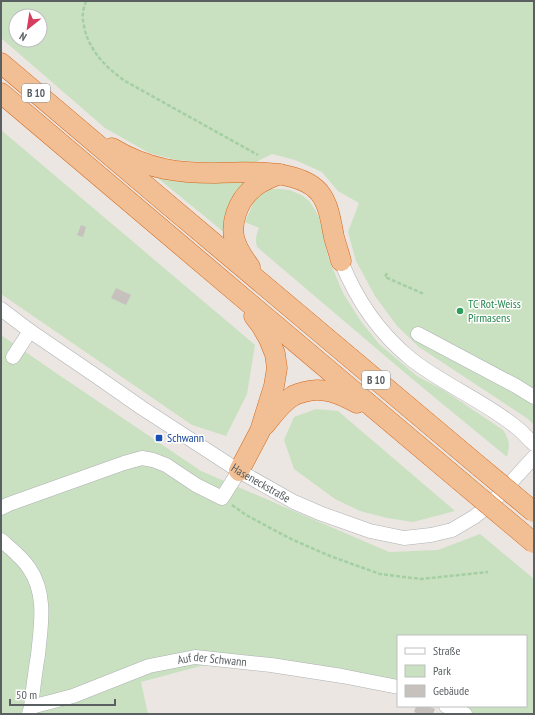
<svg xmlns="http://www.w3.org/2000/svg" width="535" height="715" font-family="'PT Sans Narrow',sans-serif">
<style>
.green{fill:#c9e1c0;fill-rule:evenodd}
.building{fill:#c7c1be}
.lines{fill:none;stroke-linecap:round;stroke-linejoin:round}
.minor-casing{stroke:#adb1b3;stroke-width:15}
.highway-casing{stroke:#d56517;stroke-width:21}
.path{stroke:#a4cfa4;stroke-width:2.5;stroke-dasharray:4 2;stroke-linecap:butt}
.minor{stroke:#fff;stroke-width:14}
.highway{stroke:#f1bf93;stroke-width:20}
.highway-bridge-casing{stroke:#d56517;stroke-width:21;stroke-linecap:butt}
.highway-bridge{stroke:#f1bf93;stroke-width:20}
.leisure-dot{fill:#2e9e5b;stroke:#fff;stroke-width:1.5}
.transit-dot{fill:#1a4fb4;stroke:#fff;stroke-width:1.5}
.labels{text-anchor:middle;stroke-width:3;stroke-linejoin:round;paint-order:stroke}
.shield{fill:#fff;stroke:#8c8f90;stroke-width:1}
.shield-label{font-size:11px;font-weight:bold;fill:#5a5f61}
.leisure-label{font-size:12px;fill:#27864d;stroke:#fff;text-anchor:start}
.transit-label{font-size:12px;fill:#164399;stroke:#fff;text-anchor:start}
.street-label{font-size:12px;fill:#5a5f61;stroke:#fff}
</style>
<rect width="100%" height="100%" fill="#ebe6e2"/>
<g class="green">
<path d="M1,1h533v424l-6,-6 -109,-72 -22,-21 -22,-30 -19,-35 -8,-29 11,-29 -21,-12 -16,-19 -27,-12 -23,-6 -18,9 -27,1 -51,-4 -27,-7 -44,-25 -104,-90zM16,16h24v24h-24z"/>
<polygon points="1,130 255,345 247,394 226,436 192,425 1,294"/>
<polygon points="154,175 249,180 241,186 234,195 225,233"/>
<path d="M270,189h9l11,1 13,6 7,6 7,11 5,13 5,27 5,14 11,26 17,27 19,24 38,32 28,15 58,39c7,11 7,14 4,27l-96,-79 -154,-131c-2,-7 -1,-12 2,-19l-14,-6 11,-25z"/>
<polygon points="1,335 56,373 201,471 389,552 438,550 480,534 534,579 534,714 474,714 458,706 526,706 526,636 398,636 398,681 227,659 141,682 148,714 1,714"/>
<polygon points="316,409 338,411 455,511 413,522 387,518 360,511 335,499 294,469 284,440 294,417"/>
</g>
<g class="building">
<polygon points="81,225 86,227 83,237 77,235"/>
<polygon points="116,288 131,295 126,305 111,298"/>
<polygon points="416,706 427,706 435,709 433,714 419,714 414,712"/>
</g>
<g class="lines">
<defs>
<g id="minor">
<path d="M341,261c15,38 38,72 70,98 33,26 73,42 105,68 7,5 12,12 18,17"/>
<path id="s1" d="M1,309l29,22 69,47 43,30 97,63 55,31 28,12 48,17 34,7 27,-3 21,-5 22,-13 19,-15 41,-45"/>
<polyline points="418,334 516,386 534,397"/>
<polyline points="13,357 30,331"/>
<polyline points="1,508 9,504 124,463 142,458 153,460 166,465 196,485 222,498 239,471"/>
<path d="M1,540c10,9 21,17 28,28 18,26 12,57 9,87 -3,17 -5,35 -7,52l-2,7"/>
<polyline points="446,706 465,714"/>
<path id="s2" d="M31,707l42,-11 76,-30 46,-9 76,8 71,11 56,11"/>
</g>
<g id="highway">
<polyline points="1,63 165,202 480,467"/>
<polyline points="1,93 236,292 459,480"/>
<path d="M112,148c16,10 34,17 53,21 15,3 34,4 49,4 28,-1 84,-5 105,19 10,12 12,30 15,45 2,8 5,16 7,24"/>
<path d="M250,267c-6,-8 -14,-20 -16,-30 -3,-16 5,-36 16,-46 8,-9 20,-13 30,-17"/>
<path d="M265,425c8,-10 16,-22 28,-29 3,-2 8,-3 11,-4 19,-6 36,2 53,11"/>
<polyline points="239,471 260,431 274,386 277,368 275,354 269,339 261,325 254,316"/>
</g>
</defs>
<use href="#minor" class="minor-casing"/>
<use href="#highway" class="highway-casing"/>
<g class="path">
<path d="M86,1c-1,4 -3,8 -3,12 -1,6 1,12 2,18 7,23 22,37 40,50l133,74"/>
<polyline points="387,273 385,277 424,294"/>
<polyline points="232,505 246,515 291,539 330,556 380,574 421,579 488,572"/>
</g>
<use href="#minor" class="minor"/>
<use href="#highway" class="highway"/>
<defs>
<g id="highway-bridge">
<polyline points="480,467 534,512"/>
<polyline points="459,480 534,543"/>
</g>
</defs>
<use href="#highway-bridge" class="highway-bridge-casing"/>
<use href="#highway-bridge" class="highway-bridge"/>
</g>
<circle class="leisure-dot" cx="460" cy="311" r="4"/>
<rect class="transit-dot" x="155" y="434" width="8" height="8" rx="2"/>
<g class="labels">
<g class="shield">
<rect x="22" y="84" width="28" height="18" rx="3"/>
<rect x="362" y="371" width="28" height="18" rx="3"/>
</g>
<g class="shield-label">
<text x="36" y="97">B 10</text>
<text x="376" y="384">B 10</text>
</g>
<g class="leisure-label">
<text x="468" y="308">TC Rot-Weiss<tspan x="468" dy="14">Pirmasens</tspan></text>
</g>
<g class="transit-label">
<text x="167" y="442">Schwann</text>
</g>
<g class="street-label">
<text dy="4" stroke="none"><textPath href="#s1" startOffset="313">Haseneckstraße</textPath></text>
<text dy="4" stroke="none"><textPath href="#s2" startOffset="189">Auf der Schwann</textPath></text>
</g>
</g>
<rect width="535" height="715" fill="none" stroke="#5a5f61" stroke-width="4"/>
<rect x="397" y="635" width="130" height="72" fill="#ffffff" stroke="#bdbfc0"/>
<rect x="405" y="648" width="20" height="6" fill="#ffffff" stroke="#bdbfc0"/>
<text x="433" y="655" font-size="12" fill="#5a5f61">Straße</text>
<rect x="405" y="665" width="20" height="12" fill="#c9e1c0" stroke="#bdbfc0"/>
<text x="433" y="675" font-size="12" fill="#5a5f61">Park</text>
<rect x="405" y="685" width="20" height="12" fill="#c7c1be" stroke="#bdbfc0"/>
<text x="433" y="695" font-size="12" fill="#5a5f61">Gebäude</text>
<g transform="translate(28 28) rotate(210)"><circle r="19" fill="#ffffff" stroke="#bdbfc0"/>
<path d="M0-3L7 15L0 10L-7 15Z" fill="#d63d5c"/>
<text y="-6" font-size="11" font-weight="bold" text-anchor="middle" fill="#5a5f61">N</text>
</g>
<path d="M10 699v6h105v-6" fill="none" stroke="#5a5f61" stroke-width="2"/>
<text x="16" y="699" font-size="12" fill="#5a5f61" stroke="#ffffff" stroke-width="3" paint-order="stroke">50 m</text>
</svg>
